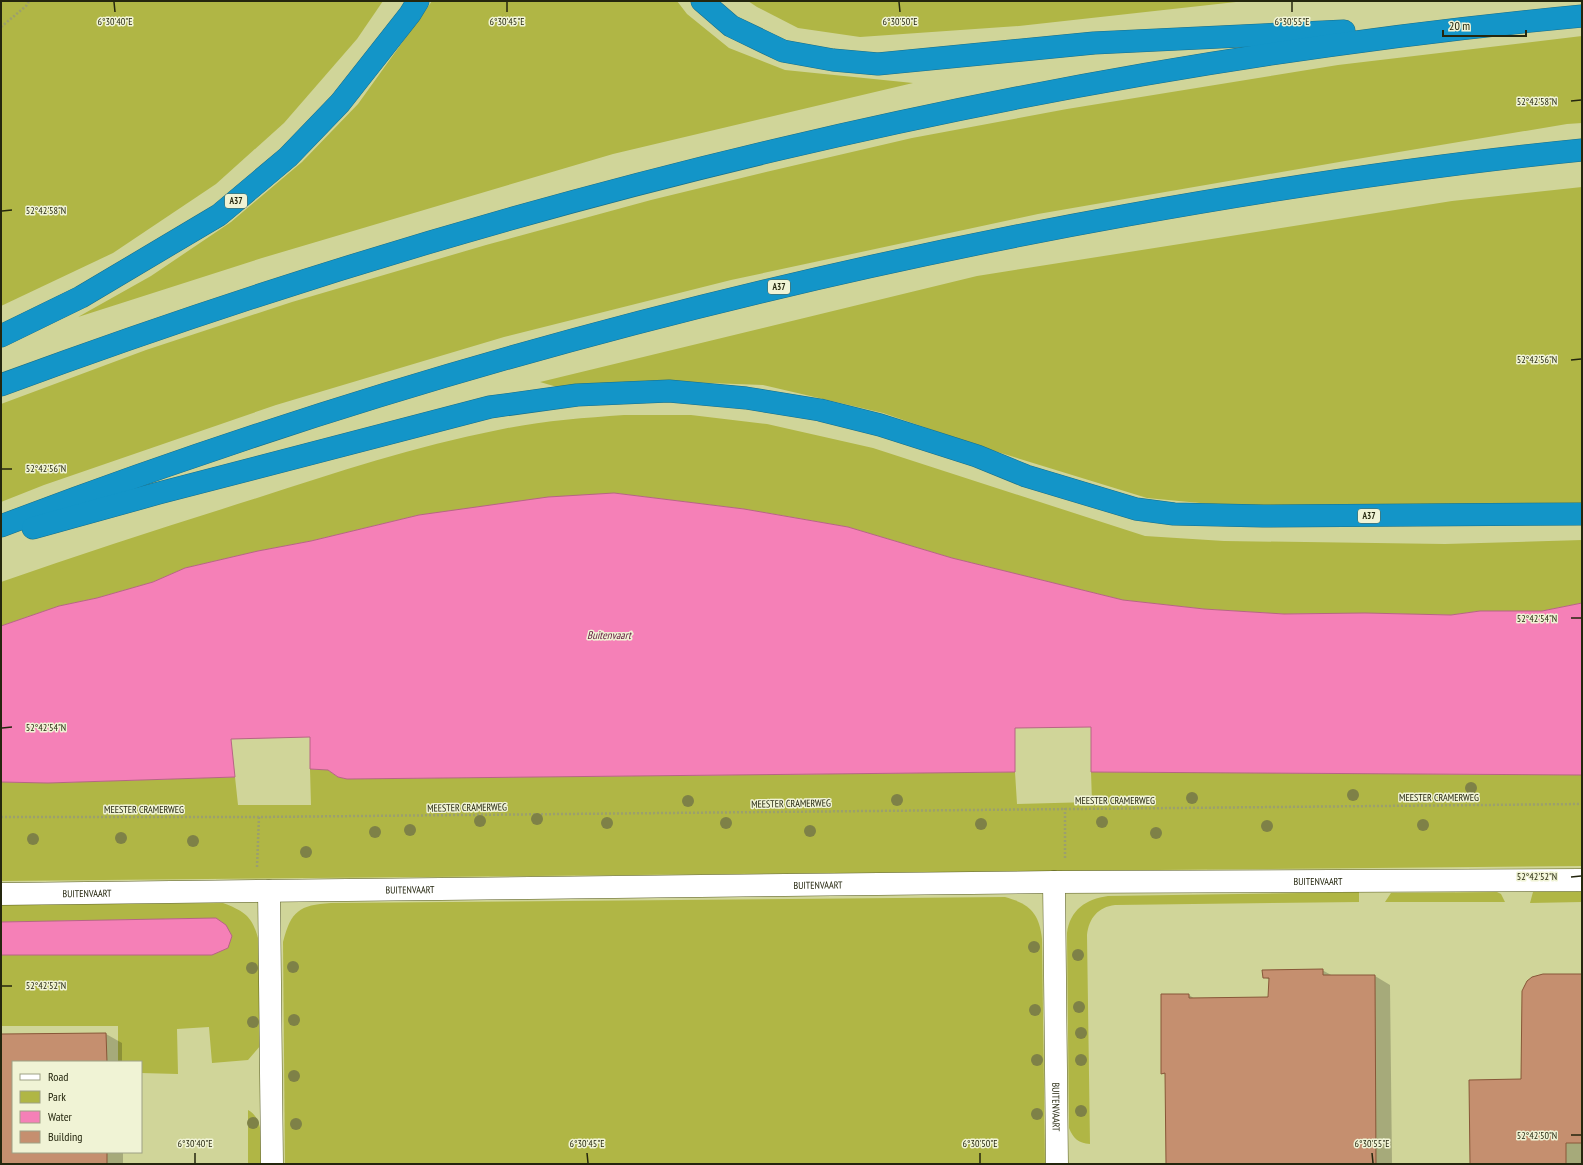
<svg xmlns="http://www.w3.org/2000/svg" width="1583" height="1165" font-family="'PT Sans Narrow',sans-serif">
<style>
.green{fill:#b0b645}
.water{fill:#f580b7;stroke:#b66584}
.shadow{fill:#0003}
.building{fill:#c58f6f;stroke:#885738}
.lines{fill:none;stroke-linecap:round;stroke-linejoin:round}
.minor-casing{stroke:#575b21;stroke-width:23}
.motorway-casing{stroke:#196e87;stroke-width:23}
.path{stroke:#9b9f6e;stroke-width:2.5;stroke-dasharray:2 2;stroke-linecap:butt}
.minor{stroke:#fff;stroke-width:22}
.motorway{stroke:#1395c8;stroke-width:22}
.tree{fill:#7e8147}
.ticks{fill:none;stroke:#24260e;stroke-width:1.5}
.labels{text-anchor:middle;stroke-width:3;stroke-linejoin:round;paint-order:stroke}
.shield{fill:#f0f3d5;stroke:#61644a;stroke-width:1}
.shield-label{font-size:9px;font-weight:bold;fill:#24260e}
.street-label{font-size:10px;fill:#24260e;stroke:#f0f3d5}
.water-label{font-size:11px;font-style:italic;fill:#60193e;stroke:#f0f3d5}
.ticks-label{font-size:10px;text-anchor:middle;fill:#24260e;stroke:#f0f3d5;stroke-width:3;stroke-linejoin:round;paint-order:stroke}
</style>
<rect width="100%" height="100%" fill="#d0d599"/>
<g class="green">
<polygon points="1,1 383,1 357,39 284,123 216,184 113,253 1,306"/>
<polygon points="432,1 677,1 687,14 729,48 785,70 913,83 613,154 262,258 78,317 151,276 231,222 302,162 358,104"/>
<polygon points="748,1 1245,1 1019,26 860,37 798,28 757,7"/>
<polygon points="1582,36 1582,123 1567,124 1345,161 1038,214 731,280 504,337 276,405 44,485 1,502 1,404 146,350 292,302 486,245 651,200 766,172 912,138 1067,109 1338,65"/>
<polygon points="1582,187 1582,505 1232,506 1147,498 991,450 883,413 763,385 654,381 557,387 540,382 977,276 1452,201"/>
<path d="M624,415h67l76,9 106,24 272,88 79,5 221,3 137,-4v63l-40,8h-62l-29,4 -86,-2 -81,1 -80,-5 -81,-9 -171,-42 -104,-31 -104,-18 -130,-16 -195,22 -108,26 -53,10 -73,17 -32,14 -56,16 -38,8 -58,20v-44c85,-30 171,-57 256,-84 80,-26 159,-52 241,-68 42,-9 84,-12 126,-15z"/>
<polygon points="310,769 328,770 338,777 347,779 1015,772 1017,804 1092,802 1091,772 1582,775 1582,866 1,881 1,782 48,783 235,777 238,805 311,805"/>
<path d="M1359,892v10l-244,3c-17,2 -26,13 -28,30l3,209c-12,-1 -17,-6 -21,-16l-2,-195c3,-23 19,-34 41,-37z"/>
<polygon points="1497,892 1501,894 1505,902 1385,902 1391,893"/>
<polygon points="1533,892 1582,892 1582,902 1530,903"/>
<path d="M1005,897c24,7 34,15 37,42l3,225h-760l-2,-222c8,-31 16,-37 48,-39z"/>
<path d="M223,903c21,8 29,13 35,35l3,107 -13,15 -36,3 -3,-36 -32,2 1,45 -37,-1v-11h-23v-36h-117v-71h211l4,-37 -215,4v-17z"/>
<path d="M248,1110c18,10 12,36 13,54h-13z"/>
</g>
<g class="water">
<polygon points="614,493 744,509 848,527 952,558 1123,600 1204,609 1284,614 1365,613 1451,615 1480,611 1542,611 1582,603 1582,775 1091,772 1091,727 1015,728 1015,772 347,779 338,777 328,770 310,769 310,737 231,739 235,777 48,783 1,782 1,626 59,606 97,598 153,582 185,568 258,551 311,541 419,515 548,497"/>
<polygon points="216,918 226,925 232,936 228,948 212,955 1,955 1,922"/>
</g>
<g class="shadow">
<polygon points="1322,970 1333,976 1375,976 1390,985 1392,1164 1167,1164 1166,1075 1162,1073 1189,995 1195,999 1269,998 1270,980 1264,977"/>
<polygon points="1582,975 1582,1164 1471,1164 1522,1080 1522,997 1524,986 1532,978"/>
<polygon points="106,1034 122,1043 122,1062 13,1062 13,1152 123,1152 123,1164 1,1164 1,1035"/>
</g>
<g class="building">
<polygon points="1323,969 1323,975 1375,975 1376,1164 1166,1164 1165,1073 1161,1074 1161,994 1189,994 1189,998 1268,997 1269,978 1263,978 1262,970"/>
<polygon points="1543,974 1582,974 1582,1143 1566,1143 1566,1164 1470,1164 1469,1080 1521,1079 1522,991 1527,981 1532,977"/>
<polygon points="106,1033 107,1062 13,1062 13,1152 107,1152 107,1164 1,1164 1,1034"/>
</g>
<g class="lines">
<defs>
<g id="minor">
<path id="s1" d="M1054,882l3,282"/>
<polyline points="269,891 272,1164"/>
<path id="s2" d="M1,894l1053,-12 528,-2"/>
</g>
<g id="motorway">
<polyline points="702,1 731,26 783,51 833,60 878,64 1094,43 1344,31"/>
<polyline points="1,336 81,297 219,215 288,157 340,103 410,14 418,1"/>
<path d="M1,385c508,-188 1041,-318 1581,-369"/>
<path d="M1,526c365,-139 743,-242 1127,-311 151,-27 302,-50 454,-65"/>
<polyline points="33,528 159,493 490,407 577,395 669,391 746,398 820,410 880,425 977,456 1026,476 1136,509 1174,514 1263,516 1582,514"/>
</g>
</defs>
<use href="#minor" class="minor-casing"/>
<use href="#motorway" class="motorway-casing"/>
<g class="path">
<polyline points="1,27 26,6 29,1"/>
<polyline points="1065,808 1065,858"/>
<polyline points="1,817 259,817 1582,804"/>
<polyline points="257,867 259,817"/>
</g>
<use href="#minor" class="minor"/>
<use href="#motorway" class="motorway"/>
</g>
<g class="tree">
<circle cx="1471" cy="788" r="6"/>
<circle cx="1353" cy="795" r="6"/>
<circle cx="1192" cy="798" r="6"/>
<circle cx="897" cy="800" r="6"/>
<circle cx="688" cy="801" r="6"/>
<circle cx="537" cy="819" r="6"/>
<circle cx="480" cy="821" r="6"/>
<circle cx="1102" cy="822" r="6"/>
<circle cx="607" cy="823" r="6"/>
<circle cx="726" cy="823" r="6"/>
<circle cx="981" cy="824" r="6"/>
<circle cx="1423" cy="825" r="6"/>
<circle cx="1267" cy="826" r="6"/>
<circle cx="410" cy="830" r="6"/>
<circle cx="810" cy="831" r="6"/>
<circle cx="375" cy="832" r="6"/>
<circle cx="1156" cy="833" r="6"/>
<circle cx="121" cy="838" r="6"/>
<circle cx="33" cy="839" r="6"/>
<circle cx="193" cy="841" r="6"/>
<circle cx="306" cy="852" r="6"/>
<circle cx="1034" cy="947" r="6"/>
<circle cx="1078" cy="955" r="6"/>
<circle cx="293" cy="967" r="6"/>
<circle cx="252" cy="968" r="6"/>
<circle cx="1079" cy="1007" r="6"/>
<circle cx="1035" cy="1010" r="6"/>
<circle cx="294" cy="1020" r="6"/>
<circle cx="253" cy="1022" r="6"/>
<circle cx="1081" cy="1033" r="6"/>
<circle cx="1037" cy="1060" r="6"/>
<circle cx="1081" cy="1060" r="6"/>
<circle cx="294" cy="1076" r="6"/>
<circle cx="1081" cy="1111" r="6"/>
<circle cx="1037" cy="1114" r="6"/>
<circle cx="253" cy="1123" r="6"/>
<circle cx="296" cy="1124" r="6"/>
</g>
<path class="ticks" d="M114,2l1,10M507,2v10M899,2l1,10M1292,2v10M1571,101l10,-1M2,211l10,-1M1571,360l10,-1M2,469h10M1571,618h10M2,728l10,-1M1571,877l10,-1M2,986h10M1571,1135h10M195,1153v10M587,1153l1,10M980,1153v10M1372,1153l1,10"/>
<g class="labels">
<g class="shield">
<rect x="225" y="194" width="22" height="14" rx="3"/>
<rect x="768" y="280" width="22" height="14" rx="3"/>
<rect x="1358" y="509" width="22" height="14" rx="3"/>
</g>
<g class="shield-label">
<text x="236" y="204">A37</text>
<text x="779" y="290">A37</text>
<text x="1369" y="519">A37</text>
</g>
<g class="street-label">
<text x="1439" y="801">MEESTER CRAMERWEG</text>
<text x="1115" y="804">MEESTER CRAMERWEG</text>
<text transform="translate(791 803) rotate(-1)" y="4">MEESTER CRAMERWEG</text>
<text transform="translate(467 807) rotate(-1)" y="4">MEESTER CRAMERWEG</text>
<text x="144" y="813">MEESTER CRAMERWEG</text>
<text dy="4" stroke="none"><textPath href="#s2" startOffset="1317">BUITENVAART</textPath></text>
<text dy="4" stroke="none"><textPath href="#s2" startOffset="817">BUITENVAART</textPath></text>
<text dy="4" stroke="none"><textPath href="#s2" startOffset="409">BUITENVAART</textPath></text>
<text dy="4" stroke="none"><textPath href="#s2" startOffset="86">BUITENVAART</textPath></text>
<text dy="4" stroke="none"><textPath href="#s1" startOffset="225">BUITENVAART</textPath></text>
</g>
<g class="water-label">
<text x="609" y="639">Buitenvaart</text>
</g>
</g>
<g class="ticks-label">
<text x="115" y="25">6°30'40"E</text>
<text x="507" y="25">6°30'45"E</text>
<text x="900" y="25">6°30'50"E</text>
<text x="1292" y="25">6°30'55"E</text>
<text x="1537" y="105">52°42'58"N</text>
<text x="46" y="214">52°42'58"N</text>
<text x="1537" y="363">52°42'56"N</text>
<text x="46" y="472">52°42'56"N</text>
<text x="1537" y="622">52°42'54"N</text>
<text x="46" y="731">52°42'54"N</text>
<text x="1537" y="880">52°42'52"N</text>
<text x="46" y="989">52°42'52"N</text>
<text x="1537" y="1139">52°42'50"N</text>
<text x="195" y="1147">6°30'40"E</text>
<text x="587" y="1147">6°30'45"E</text>
<text x="980" y="1147">6°30'50"E</text>
<text x="1372" y="1147">6°30'55"E</text>
</g>
<rect width="1583" height="1165" fill="none" stroke="#24260e" stroke-width="4"/>
<rect x="12" y="1061" width="130" height="92" fill="#f0f3d5" stroke="#9ea185"/>
<rect x="20" y="1074" width="20" height="6" fill="#ffffff" stroke="#9ea185"/>
<text x="48" y="1081" font-size="12" fill="#24260e">Road</text>
<rect x="20" y="1091" width="20" height="12" fill="#b0b645" stroke="#9ea185"/>
<text x="48" y="1101" font-size="12" fill="#24260e">Park</text>
<rect x="20" y="1111" width="20" height="12" fill="#f580b7" stroke="#9ea185"/>
<text x="48" y="1121" font-size="12" fill="#24260e">Water</text>
<rect x="20" y="1131" width="20" height="12" fill="#c58f6f" stroke="#9ea185"/>
<text x="48" y="1141" font-size="12" fill="#24260e">Building</text>
<path d="M1443 30v6h83v-6" fill="none" stroke="#24260e" stroke-width="2"/>
<text x="1449" y="30" font-size="12" fill="#24260e" stroke="#f0f3d5" stroke-width="3" paint-order="stroke">20 m</text>
</svg>
